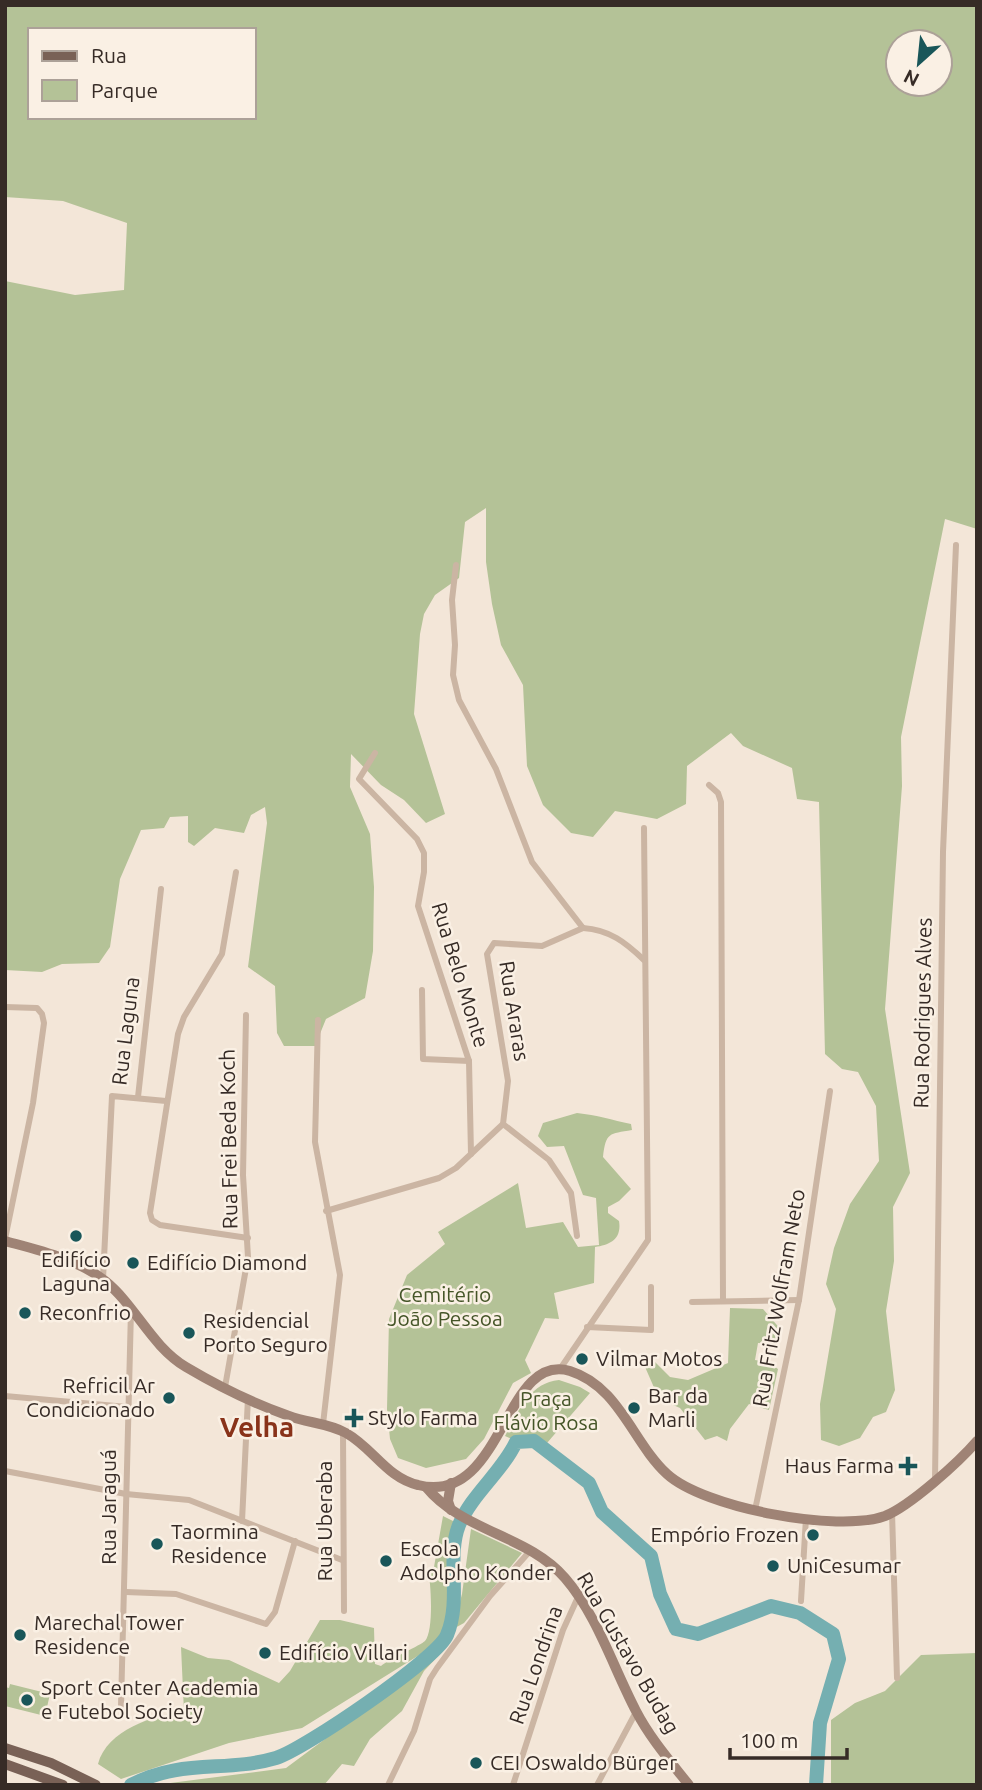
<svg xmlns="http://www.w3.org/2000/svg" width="982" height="1790" font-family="Ubuntu,sans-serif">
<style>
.green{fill:#b4c297;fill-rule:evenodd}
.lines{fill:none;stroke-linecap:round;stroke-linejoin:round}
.river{stroke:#75afb1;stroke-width:14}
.street{stroke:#cbb5a3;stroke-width:6}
.secondary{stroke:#9f8375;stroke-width:10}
.primary{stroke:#796156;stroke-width:10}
.poi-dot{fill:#195659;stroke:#faf0e4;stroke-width:2.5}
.labels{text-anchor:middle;stroke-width:5;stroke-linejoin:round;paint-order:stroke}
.street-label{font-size:21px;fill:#362b26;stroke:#faf0e4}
.poi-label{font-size:21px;fill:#362b26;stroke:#faf0e4;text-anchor:start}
.park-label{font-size:21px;fill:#455528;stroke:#faf0e4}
.district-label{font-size:28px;font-weight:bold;fill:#89331a;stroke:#faf0e4}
</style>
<rect width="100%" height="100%" fill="#f3e6d8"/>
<g class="green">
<path d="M5,5h972v524l-32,-10 -44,218 1,49 -17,223 25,164 -17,34 1,54 -8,50 9,79 -9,22 -13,5 -13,21 -21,8 -18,-6 -1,-36 16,-95 -10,-25 8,-36 16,-44 29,-43 -3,-55 -18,-34 -16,-3 -17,-15 -6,-252 -22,-3 -5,-31 -49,-22 -12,-13 -44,33 -1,38 -29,15 -42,-8 -22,26 -22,-4 -28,-28 -16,-39 -4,-81 -22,-40 -9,-41 -6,-42v-54l-21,14 -6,56 -24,17 -11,19 -4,20 -6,80 31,100 -19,9 -22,-23 -23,-15 -30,-31 -1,33 20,47 4,53 -1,64 -8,47 -39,21 -11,27h-31l-7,-13 -2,-47 -27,-19 19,-144 -2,-16 -14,8 -7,18 -29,-5 -21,18 -6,-4v-26l-18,1 -6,11 -23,2 -21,49 -10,68 -11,16 -37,1 -20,8 -37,-2v-689l70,14 49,-5 3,-67 -64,-22 -58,-4zM30,30h224v87h-224zM898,42h42v42h-42z"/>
<path d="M577,1113c20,2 35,7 54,11l1,6c-23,4 -26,2 -29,27l28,32 -12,12 -11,6v6l11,8c3,18 -9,24 -24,26l-1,36 -40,10 5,26 -14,-1 -20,42 6,13 -18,10 -29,56 -18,20 -40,9 -28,-10 -8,-19 -3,-30 2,-90 18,-44 38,-31 -7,-12 80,-49 8,45 37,-6 15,25 21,-2 -3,-47 -13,-3 -19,-49 -17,1 -9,-11 5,-13z"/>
<polygon points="730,1308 763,1309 782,1331 778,1344 758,1343 755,1360 768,1362 778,1369 769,1410 749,1404 730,1429 727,1441 717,1436 705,1440 680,1408 659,1399 642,1360 650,1357 670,1377 688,1380 728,1363"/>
<path d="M559,1380l21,7 10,6 -43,50 -17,-7 -16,4 -9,-4c13,-24 24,-53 54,-56z"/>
<path d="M443,1516l14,7 -12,111 -16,15 -127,79 -73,15 -108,36 -23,-15c9,-34 55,-49 86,-52l-3,-65 27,11 21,2 50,23 11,-12 30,-51h20l34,8 1,36 6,2c9,-7 40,-21 44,-25 9,-10 6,-59 3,-71l6,-3z"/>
<polygon points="471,1529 522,1553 464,1623 453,1629 462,1594"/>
<polygon points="441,1653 424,1671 402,1711 370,1739 354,1766 342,1764 324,1785 155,1785 286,1768"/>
<polygon points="977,1653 977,1785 831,1785 831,1720 855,1703 885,1691 921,1655"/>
<polygon points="10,1684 50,1694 45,1716 5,1706 5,1687 9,1688"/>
</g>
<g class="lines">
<path class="river" d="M131,1785c52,-27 94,-12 145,-27 27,-8 161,-99 171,-123 15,-36 -1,-77 12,-110 13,-31 43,-53 57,-83l18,-1 55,42 13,29 49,44 9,38 16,35 22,5 73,-28 29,7 33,21 6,25 -19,64 -4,62"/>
<g class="street">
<polyline points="456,565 452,600 455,645 453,675 459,700 496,769 532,862 583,928"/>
<polyline points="375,753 359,779 417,839 424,853 424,872 418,906 469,1061 471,1154"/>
<polyline points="709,785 718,793 721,802 723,1301"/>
<polyline points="236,872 222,954 184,1017 178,1034 150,1213 152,1220 160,1225 248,1238"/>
<path d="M583,928c27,2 42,14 61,32"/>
<polyline points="422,990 423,1059 469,1061"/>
<polyline points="5,1007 37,1008 42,1014 44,1023 33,1103 5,1239"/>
<polyline points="318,1020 315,1142 340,1275 323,1424"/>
<polyline points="138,1097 161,889"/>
<polyline points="503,1124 549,1160 571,1193 577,1236"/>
<polyline points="326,1211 439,1178 456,1168 503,1124 508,1081 487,954 494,943 542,946 583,928"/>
<polyline points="103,1279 112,1096 166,1101"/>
<polyline points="692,1302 799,1300"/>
<polyline points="587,1327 651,1330 651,1287"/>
<polyline points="560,1369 648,1240 644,828"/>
<polyline points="225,1387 248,1257 243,1175 246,1015"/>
<polyline points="5,1396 127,1407"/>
<polyline points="343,1431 344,1611"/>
<polyline points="5,1471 126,1494 189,1500 342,1560"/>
<polyline points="935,1481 943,852 956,545"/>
<polyline points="755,1510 799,1300 830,1091"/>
<polyline points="892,1512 897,1678"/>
<polyline points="242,1521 248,1398"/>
<polyline points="126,1592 176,1594 266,1624 275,1612 295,1541"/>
<polyline points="801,1601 806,1518"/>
<polyline points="121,1706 131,1310"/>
<polyline points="388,1785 414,1731 430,1679 437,1668 490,1596 530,1551"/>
<polyline points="513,1785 563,1630 578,1597"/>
<polyline points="597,1785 636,1712"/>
</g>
<g class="secondary">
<path d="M5,1241c33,9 73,18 100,40 31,25 46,65 81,86 32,19 69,37 103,49 19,7 39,7 57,17 27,15 41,45 72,52 86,22 85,-134 152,-114 49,15 63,72 97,103 37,34 171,59 218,42 25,-10 74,-54 92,-75"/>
<polyline points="451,1483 448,1501 451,1510"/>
<path d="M426,1487c37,45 102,48 139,91 32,37 48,89 71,133 14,27 34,50 53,74"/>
</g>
<g class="primary">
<polyline points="5,1748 51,1763 96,1785"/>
<polyline points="5,1764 63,1785"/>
</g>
</g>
<g class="poi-dot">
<circle cx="76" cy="1236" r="7"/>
<circle cx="133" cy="1263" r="7"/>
<circle cx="25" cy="1313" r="7"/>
<circle cx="189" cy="1333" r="7"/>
<circle cx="582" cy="1359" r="7"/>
<circle cx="169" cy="1398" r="7"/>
<circle cx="634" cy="1408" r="7"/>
<path d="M350.5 1407.5h7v7h7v7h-7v7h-7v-7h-7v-7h7z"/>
<path d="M904.5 1455.5h7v7h7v7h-7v7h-7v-7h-7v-7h7z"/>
<circle cx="813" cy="1535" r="7"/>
<circle cx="157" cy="1544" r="7"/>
<circle cx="386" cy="1561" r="7"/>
<circle cx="773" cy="1566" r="7"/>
<circle cx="20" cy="1635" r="7"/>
<circle cx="265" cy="1653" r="7"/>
<circle cx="27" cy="1700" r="7"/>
<circle cx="476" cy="1763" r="7"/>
</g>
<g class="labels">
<g class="street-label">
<text transform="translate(460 975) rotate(73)" y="7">Rua Belo Monte</text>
<text transform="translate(514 1011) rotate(81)" y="7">Rua Araras</text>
<text transform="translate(923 1013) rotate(-89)" y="7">Rua Rodrigues Alves</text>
<text transform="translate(126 1031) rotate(-83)" y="7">Rua Laguna</text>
<text transform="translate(229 1139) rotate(-91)" y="7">Rua Frei Beda Koch</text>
<text transform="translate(779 1298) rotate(-80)" y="7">Rua Fritz Wolfram Neto</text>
<text transform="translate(109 1507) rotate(-90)" y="7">Rua Jaraguá</text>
<text transform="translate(325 1521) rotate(-90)" y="7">Rua Uberaba</text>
<text transform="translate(628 1653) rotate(60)" y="7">Rua Gustavo Budag</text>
<text transform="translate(536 1665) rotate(-71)" y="7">Rua Londrina</text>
</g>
<g class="poi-label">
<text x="76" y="1267" text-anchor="middle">Edifício<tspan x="76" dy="24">Laguna</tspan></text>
<text x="147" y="1270">Edifício Diamond</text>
<text x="39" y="1320">Reconfrio</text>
<text x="203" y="1328">Residencial<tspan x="203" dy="24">Porto Seguro</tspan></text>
<text x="596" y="1366">Vilmar Motos</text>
<text x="155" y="1393" text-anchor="end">Refricil Ar<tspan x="155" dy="24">Condicionado</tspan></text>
<text x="648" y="1403">Bar da<tspan x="648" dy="24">Marli</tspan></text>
<text x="368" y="1425">Stylo Farma</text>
<text x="894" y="1473" text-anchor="end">Haus Farma</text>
<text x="171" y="1539">Taormina<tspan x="171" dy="24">Residence</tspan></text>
<text x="799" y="1542" text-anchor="end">Empório Frozen</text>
<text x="400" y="1556">Escola<tspan x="400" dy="24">Adolpho Konder</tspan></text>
<text x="787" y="1573">UniCesumar</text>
<text x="34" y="1630">Marechal Tower<tspan x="34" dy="24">Residence</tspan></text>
<text x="279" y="1660">Edifício Villari</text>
<text x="41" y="1695">Sport Center Academia<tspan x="41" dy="24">e Futebol Society</tspan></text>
<text x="490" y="1770">CEI Oswaldo Bürger</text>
</g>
<g class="park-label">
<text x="445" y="1302">Cemitério<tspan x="445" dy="24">João Pessoa</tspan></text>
<text x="546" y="1406">Praça<tspan x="546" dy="24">Flávio Rosa</tspan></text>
</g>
<g class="district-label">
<text x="257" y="1437">Velha</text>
</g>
</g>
<rect width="982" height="1790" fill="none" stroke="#362b26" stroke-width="14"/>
<rect x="28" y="28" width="228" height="91" fill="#faf0e4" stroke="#aca198" stroke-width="2"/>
<rect x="42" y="51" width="35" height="10" fill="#796156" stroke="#aca198" stroke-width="2"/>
<text x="91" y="63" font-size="21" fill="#362b26">Rua</text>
<rect x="42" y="80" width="35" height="21" fill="#b4c297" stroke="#aca198" stroke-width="2"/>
<text x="91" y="98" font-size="21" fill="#362b26">Parque</text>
<g transform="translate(919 63) rotate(207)"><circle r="33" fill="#faf0e4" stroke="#aca198" stroke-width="2"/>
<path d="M0-5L12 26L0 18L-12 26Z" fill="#195659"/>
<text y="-10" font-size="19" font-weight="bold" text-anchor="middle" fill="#362b26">N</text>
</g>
<path d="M730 1748v10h117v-10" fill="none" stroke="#362b26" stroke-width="3.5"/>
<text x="740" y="1748" font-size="21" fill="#362b26" stroke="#faf0e4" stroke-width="5" paint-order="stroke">100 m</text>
</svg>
